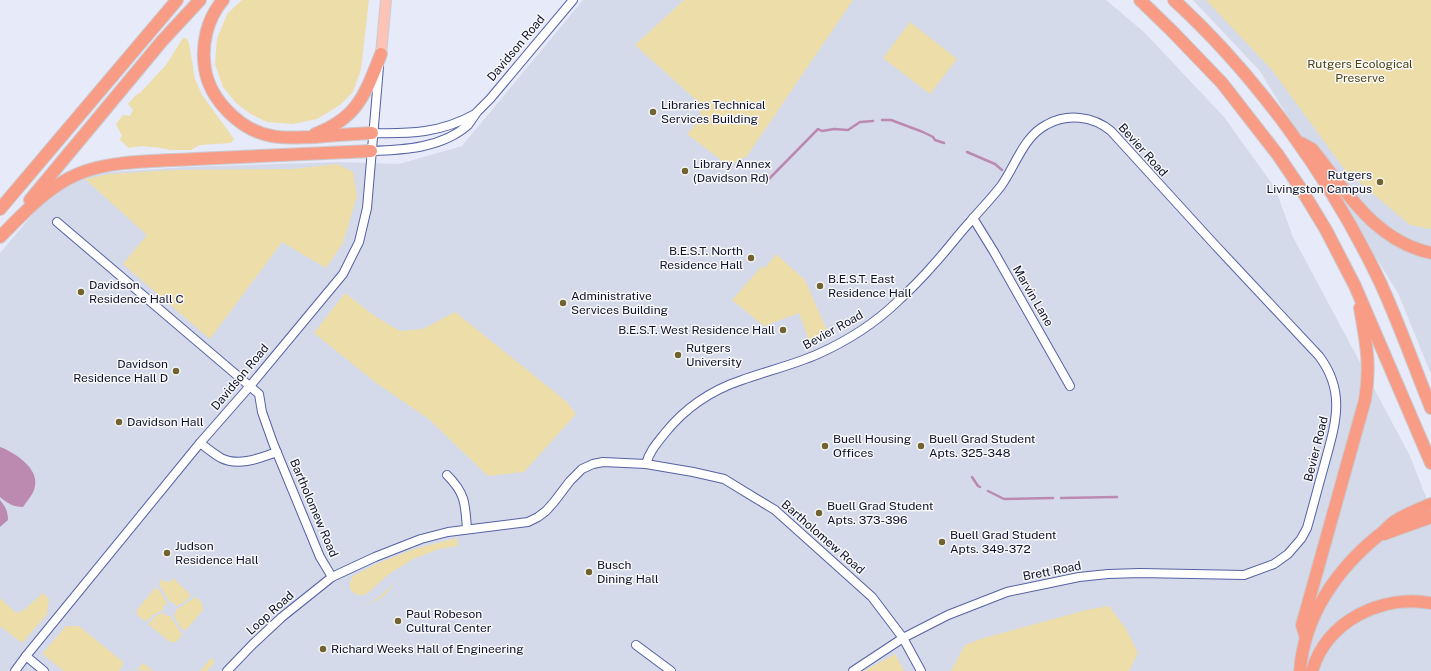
<svg xmlns="http://www.w3.org/2000/svg" width="1431" height="671" font-family="'Public Sans',sans-serif">
<style>
.built{fill:#d5daea}
.green{fill:#ecdda9}
.water{fill:#bc89b1}
.lines{fill:none;stroke-linecap:round;stroke-linejoin:round}
.stream{stroke:#bc89b1;stroke-width:2.5}
.minor-casing{stroke:#5561a2;stroke-width:10}
.major-casing{stroke:#cacbd0;stroke-width:12}
.highway-casing{stroke:#cacbd0;stroke-width:14}
.minor{stroke:#fff;stroke-width:8}
.major{stroke:#fbc4b6;stroke-width:10}
.highway{stroke:#f99c86;stroke-width:12}
.poi-dot{fill:#716330;stroke:#f8f8f8;stroke-width:1.5}
.labels{text-anchor:middle;stroke-width:3;stroke-linejoin:round;paint-order:stroke}
.street-label{font-size:12px;fill:#0d112b;stroke:#f8f8f8}
.park-label{font-size:12px;fill:#4f4312;stroke:#f8f8f8}
.poi-label{font-size:12px;fill:#0d112b;stroke:#f8f8f8;text-anchor:start}
</style>
<rect width="100%" height="100%" fill="#e6eaf9"/>
<g class="built">
<polygon points="583,0 1106,0 1144,32 1224,117 1275,188 1293,237 1410,456 1431,510 1431,671 0,671 0,253 39,207 65,187 90,176 111,172 186,167 337,162 399,164 462,146"/>
<polygon points="1193,0 1431,0 1431,374 1398,293 1259,70"/>
</g>
<g class="green">
<polygon points="242,0 369,0 361,69 353,92 340,105 317,119 293,124 267,122 251,114 237,104 223,87 215,64 217,39 227,14"/>
<polygon points="684,0 853,0 747,156 729,166 687,134 702,117 695,99 635,45"/>
<polygon points="1206,0 1431,0 1431,229 1410,225 1345,170 1272,70"/>
<polygon points="910,22 957,59 930,94 883,58"/>
<polygon points="183,38 187,39 189,43 195,79 202,95 234,139 231,143 200,145 191,150 171,150 161,148 141,146 129,148 120,140 122,136 116,124 123,115 130,116 133,110 128,104 135,96 141,92 166,65"/>
<polygon points="337,164 353,172 357,196 343,243 326,268 282,242 210,339 123,264 147,235 85,179 110,174 174,170 294,169"/>
<polygon points="776,254 805,280 830,337 811,345 799,313 764,326 732,300 762,266 765,268"/>
<polygon points="345,293 376,317 400,331 423,329 455,312 567,402 576,414 524,472 488,476 430,420 375,382 314,333"/>
<polygon points="457,538 458,546 439,549 413,559 389,574 369,592 364,595 357,595 350,589 350,582 353,576 376,564 414,549"/>
<polygon points="173,578 191,595 185,602 176,606 174,603 170,602 159,584 162,579 166,582 170,582"/>
<path d="M396,582c-11,13 -16,20 -33,23l10,-3z"/>
<polygon points="155,588 157,588 162,594 167,603 164,606 163,610 153,615 147,621 143,620 137,615 137,610"/>
<polygon points="43,593 49,599 47,614 22,643 0,626 0,598 16,613 24,610"/>
<polygon points="196,597 202,603 203,610 186,630 183,630 178,624 174,615 177,609"/>
<polygon points="1109,606 1126,629 1138,653 1129,671 951,671 965,645 984,638 1086,610"/>
<path d="M164,613l3,3h4c2,7 9,13 11,19l-6,7h-6l-21,-17v-2l8,-8z"/>
<polygon points="66,626 79,626 123,662 123,665 119,671 64,671 44,655 43,653"/>
<polygon points="895,654 904,671 864,671"/>
<polygon points="211,658 214,660 214,663 207,671 200,671"/>
<polygon points="143,663 153,671 137,670"/>
</g>
<g class="water">
<path d="M0,447c14,5 39,21 35,39 -1,8 -8,15 -12,21 -10,0 -16,-4 -23,-10z"/>
<path d="M0,500c5,6 8,11 8,20l-8,7z"/>
</g>
<g class="lines">
<g class="stream">
<polyline points="882,120 891,120 923,132 933,137 935,140 944,143"/>
<polyline points="967,152 995,164 1002,170"/>
<polyline points="767,181 818,129 822,131 834,129 848,130 860,122 873,121"/>
<polyline points="972,477 978,486 980,487"/>
<polyline points="988,491 1004,499 1053,498"/>
<polyline points="1061,498 1117,497"/>
</g>
<defs>
<g id="minor">
<path d="M372,133c38,1 69,0 103,-19"/>
<path d="M371,151c33,-1 71,-3 97,-26 3,-4 6,-9 9,-13 4,-4 9,-9 13,-13l83,-99"/>
<polyline points="973,218 994,252 1070,386"/>
<polyline points="57,222 259,394 262,412 273,443 320,557 332,577"/>
<path d="M200,443c7,5 14,11 21,15 18,9 39,0 56,-6"/>
<path d="M646,464c3,-12 11,-21 19,-31 20,-25 47,-43 77,-53 25,-9 51,-15 76,-26 29,-13 56,-30 79,-52 13,-12 26,-25 38,-39 12,-13 22,-27 34,-40 10,-12 22,-24 32,-37 14,-19 22,-49 45,-61 21,-12 47,-9 65,6l104,114 104,111c28,37 16,69 5,110 -6,21 -11,41 -17,62l-6,11 -13,15 -14,10 -30,11 -104,-2 -32,1 -29,3 -72,15 -59,23 -45,23 -50,33"/>
<path d="M447,475c19,19 18,29 20,54"/>
<polyline points="636,645 671,671"/>
<polyline points="26,656 44,671"/>
<polyline points="15,671 26,656 200,443 250,386 343,274 359,242 367,208 379,67"/>
<polyline points="227,671 253,644 282,617 332,577 375,557 421,539 448,532 528,522 538,517 546,511 554,502 570,481 582,469 593,464 603,462 646,464 693,472 724,479 775,510 872,597 903,638 921,671"/>
</g>
<polyline id="major" points="381,54 386,0"/>
<g id="highway">
<path d="M223,0c-16,19 -22,44 -18,69 5,31 36,62 67,67 14,3 28,1 43,1 19,-2 38,-3 57,-4"/>
<polyline points="1140,0 1172,31 1222,83 1278,155 1303,192 1326,230 1355,286 1431,463"/>
<path d="M1174,0c84,77 157,179 206,282 19,41 34,84 51,126"/>
<path d="M315,134c43,-16 50,-40 66,-80"/>
<path d="M1301,143l11,6c34,42 63,92 119,104"/>
<polyline points="30,200 162,41 200,0"/>
<polyline points="0,209 177,0"/>
<path d="M0,237c23,-23 47,-50 78,-63 32,-14 81,-13 117,-15 59,-3 118,-5 176,-8"/>
<polyline points="1384,534 1431,517"/>
<path d="M1306,638l-4,-13 63,-225c6,-35 1,-58 -5,-92"/>
<path d="M1300,671c4,-55 37,-102 79,-136 6,-4 10,-10 16,-14 11,-7 24,-12 36,-17"/>
<path d="M1312,671c15,-50 69,-77 119,-68"/>
</g>
</defs>
<use href="#minor" class="minor-casing"/>
<use href="#major" class="major-casing"/>
<use href="#highway" class="highway-casing"/>
<use href="#minor" class="minor"/>
<use href="#major" class="major"/>
<use href="#highway" class="highway"/>
</g>
<g class="poi-dot">
<circle cx="653" cy="112" r="4"/>
<circle cx="685" cy="171" r="4"/>
<circle cx="1380" cy="182" r="4"/>
<circle cx="751" cy="258" r="4"/>
<circle cx="820" cy="286" r="4"/>
<circle cx="81" cy="292" r="4"/>
<circle cx="563" cy="303" r="4"/>
<circle cx="783" cy="330" r="4"/>
<circle cx="678" cy="355" r="4"/>
<circle cx="176" cy="371" r="4"/>
<circle cx="119" cy="422" r="4"/>
<circle cx="825" cy="446" r="4"/>
<circle cx="921" cy="446" r="4"/>
<circle cx="819" cy="513" r="4"/>
<circle cx="942" cy="542" r="4"/>
<circle cx="167" cy="553" r="4"/>
<circle cx="589" cy="572" r="4"/>
<circle cx="398" cy="621" r="4"/>
<circle cx="323" cy="649" r="4"/>
</g>
<g class="labels">
<g class="street-label">
<text transform="translate(516 48) rotate(-50)" y="4">Davidson Road</text>
<text transform="translate(1143 150) rotate(48)" y="4">Bevier Road</text>
<text transform="translate(1033 296) rotate(60)" y="4">Marvin Lane</text>
<text transform="translate(833 330) rotate(-29)" y="4">Bevier Road</text>
<text transform="translate(240 377) rotate(-50)" y="4">Davidson Road</text>
<text transform="translate(1316 449) rotate(-76)" y="4">Bevier Road</text>
<text transform="translate(314 508) rotate(67)" y="4">Bartholomew Road</text>
<text transform="translate(823 537) rotate(41)" y="4">Bartholomew Road</text>
<text transform="translate(1052 571) rotate(-11)" y="4">Brett Road</text>
<text transform="translate(270 613) rotate(-42)" y="4">Loop Road</text>
</g>
<g class="park-label">
<text x="1360" y="68">Rutgers Ecological<tspan x="1360" dy="14">Preserve</tspan></text>
</g>
<g class="poi-label">
<text x="661" y="109">Libraries Technical<tspan x="661" dy="14">Services Building</tspan></text>
<text x="693" y="168">Library Annex<tspan x="693" dy="14">(Davidson Rd)</tspan></text>
<text x="1372" y="179" text-anchor="end">Rutgers<tspan x="1372" dy="14">Livingston Campus</tspan></text>
<text x="743" y="255" text-anchor="end">B.E.S.T. North<tspan x="743" dy="14">Residence Hall</tspan></text>
<text x="828" y="283">B.E.S.T. East<tspan x="828" dy="14">Residence Hall</tspan></text>
<text x="89" y="289">Davidson<tspan x="89" dy="14">Residence Hall C</tspan></text>
<text x="571" y="300">Administrative<tspan x="571" dy="14">Services Building</tspan></text>
<text x="775" y="334" text-anchor="end">B.E.S.T. West Residence Hall</text>
<text x="686" y="352">Rutgers<tspan x="686" dy="14">University</tspan></text>
<text x="168" y="368" text-anchor="end">Davidson<tspan x="168" dy="14">Residence Hall D</tspan></text>
<text x="127" y="426">Davidson Hall</text>
<text x="833" y="443">Buell Housing<tspan x="833" dy="14">Offices</tspan></text>
<text x="929" y="443">Buell Grad Student<tspan x="929" dy="14">Apts. 325-348</tspan></text>
<text x="827" y="510">Buell Grad Student<tspan x="827" dy="14">Apts. 373-396</tspan></text>
<text x="950" y="539">Buell Grad Student<tspan x="950" dy="14">Apts. 349-372</tspan></text>
<text x="175" y="550">Judson<tspan x="175" dy="14">Residence Hall</tspan></text>
<text x="597" y="569">Busch<tspan x="597" dy="14">Dining Hall</tspan></text>
<text x="406" y="618">Paul Robeson<tspan x="406" dy="14">Cultural Center</tspan></text>
<text x="331" y="653">Richard Weeks Hall of Engineering</text>
</g>
</g>
</svg>
